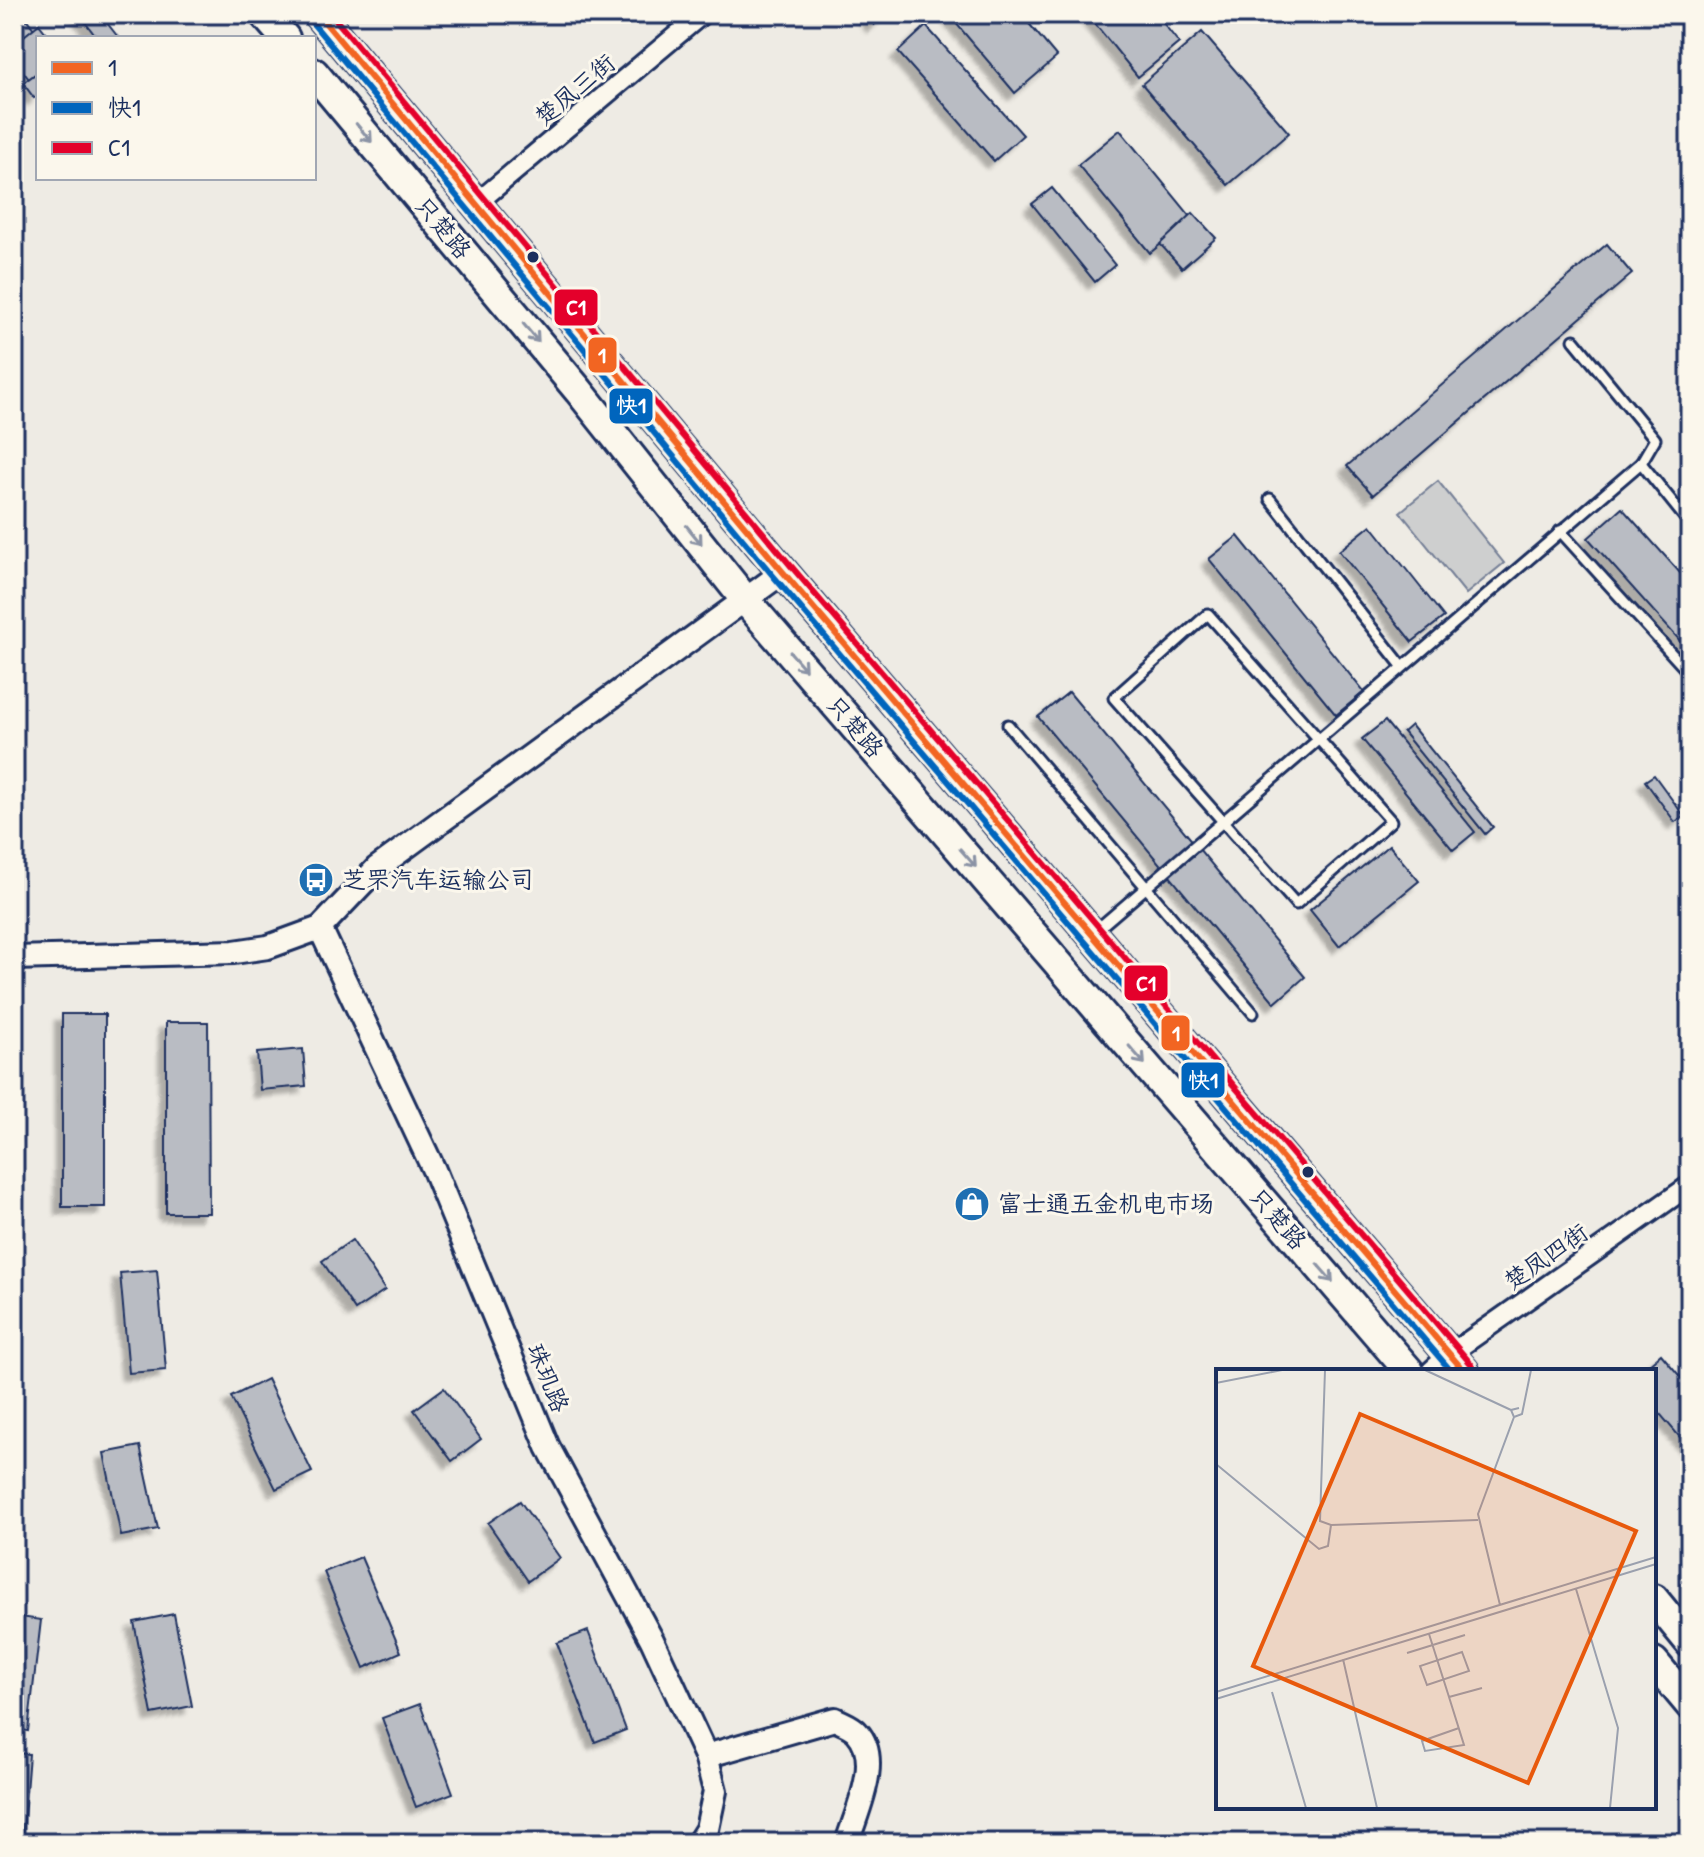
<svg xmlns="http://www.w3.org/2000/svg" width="1704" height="1857" font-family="'Patrick Hand','LXGW WenKai TC',sans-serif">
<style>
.green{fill:#cecfcf;stroke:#747f96;stroke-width:2}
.building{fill:#b9bcc3;stroke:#1b2f5e;stroke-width:2;filter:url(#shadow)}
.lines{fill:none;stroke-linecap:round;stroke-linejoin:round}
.service-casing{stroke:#1b2f5e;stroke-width:15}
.minor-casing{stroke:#1b2f5e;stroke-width:24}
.tertiary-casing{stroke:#1b2f5e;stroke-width:28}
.primary-casing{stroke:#1b2f5e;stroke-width:34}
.service{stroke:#fbf7ec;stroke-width:9}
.minor{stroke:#fbf7ec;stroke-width:18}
.tertiary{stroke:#fbf7ec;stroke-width:22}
.primary{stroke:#fbf7ec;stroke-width:28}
.bus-1-casing{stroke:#fbf7ec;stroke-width:12}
.bus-2-casing{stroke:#fbf7ec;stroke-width:12}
.bus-3-casing{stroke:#fbf7ec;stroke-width:12}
.bus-1{stroke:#f26522;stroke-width:6}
.bus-2{stroke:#0065bd;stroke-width:6}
.bus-3{stroke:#e4002b;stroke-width:6}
.oneway{stroke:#8b93a5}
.bus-dot{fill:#1b2f5e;stroke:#fbf7ec;stroke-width:3}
.labels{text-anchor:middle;stroke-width:6;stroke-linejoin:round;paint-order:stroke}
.street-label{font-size:24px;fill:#1b2f5e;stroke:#fbf7ec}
.poi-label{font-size:24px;fill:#1b2f5e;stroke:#fbf7ec;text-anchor:start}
.inset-road{fill:none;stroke:#9aa0ae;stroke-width:2}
.view{fill:#e8590c;fill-opacity:0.15;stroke:#e8590c;stroke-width:4}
.inset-edge{fill:none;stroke:#1b2f5e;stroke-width:4}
.line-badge{stroke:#fbf7ec;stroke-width:3}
.badge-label{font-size:22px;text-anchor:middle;font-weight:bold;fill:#fff}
</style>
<defs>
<filter id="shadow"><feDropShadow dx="-7" dy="7" stdDeviation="2" flood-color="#0004"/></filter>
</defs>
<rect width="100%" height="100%" fill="#eeebe4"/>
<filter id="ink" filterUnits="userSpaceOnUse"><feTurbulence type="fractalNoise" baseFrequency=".0125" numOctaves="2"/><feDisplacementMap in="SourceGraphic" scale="16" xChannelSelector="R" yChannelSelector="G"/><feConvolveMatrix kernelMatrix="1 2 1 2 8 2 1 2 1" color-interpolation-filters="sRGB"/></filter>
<g filter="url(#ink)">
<polygon class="green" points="1438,481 1504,563 1466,594 1400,512"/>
<g class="building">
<polygon points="23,14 34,29 14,44 14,18"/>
<polygon points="79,14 100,14 118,37 97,38"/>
<polygon points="865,14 886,14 874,25"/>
<polygon points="1021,14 1057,57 1015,93 949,15"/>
<polygon points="1087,14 1156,14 1179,43 1138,77"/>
<polygon points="39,24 50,38 38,38 38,72 29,79 14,60 14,44"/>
<polygon points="926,26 1023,135 994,161 898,52"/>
<polygon points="1202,32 1289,133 1228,185 1142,84"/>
<polygon points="38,72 38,95 34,98 23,83"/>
<polygon points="1120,130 1192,218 1150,253 1078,165"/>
<polygon points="1052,188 1115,265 1095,282 1032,204"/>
<polygon points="1193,213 1216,238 1182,268 1160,244"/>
<polygon points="1607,244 1632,274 1373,495 1347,466"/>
<polygon points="1622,508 1690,584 1690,652 1588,538"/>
<polygon points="1371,525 1444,617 1412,642 1339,551"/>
<polygon points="1238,536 1364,692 1336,715 1209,559"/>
<polygon points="1069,692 1305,977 1275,1003 1038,717"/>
<polygon points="1385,721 1475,832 1453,850 1362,739"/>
<polygon points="1411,725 1493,827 1485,834 1403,732"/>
<polygon points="1654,775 1684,816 1675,822 1645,781"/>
<polygon points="1389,845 1419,881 1339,946 1310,910"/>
<rect x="62" y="1014" width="43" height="193"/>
<polygon points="166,1022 208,1022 209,1213 166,1213"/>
<polygon points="303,1049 306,1086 260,1090 257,1053"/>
<polygon points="352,1240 385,1290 355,1310 322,1261"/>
<polygon points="157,1270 166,1370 129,1373 120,1273"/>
<polygon points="1661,1354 1690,1388 1690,1449 1654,1407 1654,1371 1641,1371"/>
<polygon points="267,1379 312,1472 276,1489 231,1397"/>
<polygon points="444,1388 481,1439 452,1461 414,1410"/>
<polygon points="140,1446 158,1529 121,1536 104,1453"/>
<polygon points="520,1501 560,1558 528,1581 488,1523"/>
<polygon points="361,1557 401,1652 364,1668 324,1572"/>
<polygon points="174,1614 192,1706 152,1714 134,1622"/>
<polygon points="14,1616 41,1620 28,1731 14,1729"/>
<polygon points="588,1631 626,1730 595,1742 557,1643"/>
<polygon points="420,1704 453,1793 416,1807 382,1718"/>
<polygon points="14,1753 29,1754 22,1843 14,1843"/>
</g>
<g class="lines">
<defs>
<g id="service">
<polyline points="1574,340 1655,439 1641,463"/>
<polyline points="1270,499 1402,666"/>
<polyline points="1560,531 1690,674"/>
<polygon points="1208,614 1391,821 1296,904 1114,698"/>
<polyline points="1008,725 1253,1013"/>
<polyline points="1093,933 1641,463 1690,524"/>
</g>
<g id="minor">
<polyline points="478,202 702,14"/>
<polyline points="1431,1371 1450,1354 1690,1185"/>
</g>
<g id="tertiary">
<polyline points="320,928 434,1170 548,1447 652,1640 706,1756 715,1791 707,1829 698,1843"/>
<polyline points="14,958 234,952 268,947 320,928 377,868 783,572"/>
<path d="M706,1756l129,-37c7,4 17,7 22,13 26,28 -1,80 -10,111"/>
</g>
<g id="primary">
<polyline points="264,14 285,38"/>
<polyline points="318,14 783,572 1464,1371"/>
<polyline points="314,73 579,391 747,602 1409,1371"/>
<polyline points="1654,1599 1690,1643"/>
<polyline points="1654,1662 1690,1705"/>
</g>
</defs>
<use href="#service" class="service-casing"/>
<use href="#minor" class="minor-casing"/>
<use href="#tertiary" class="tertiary-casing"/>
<use href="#primary" class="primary-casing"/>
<use href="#service" class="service"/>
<use href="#minor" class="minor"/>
<use href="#tertiary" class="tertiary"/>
<use href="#primary" class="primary"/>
<defs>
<polyline id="bus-1" points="318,14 783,572 1464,1371"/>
<polyline id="bus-2" points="310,20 775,578 1451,1371"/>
<polyline id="bus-3" points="331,14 791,566 1472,1365"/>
</defs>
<use href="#bus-1" class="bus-1-casing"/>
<use href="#bus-2" class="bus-2-casing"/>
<use href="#bus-3" class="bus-3-casing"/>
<use href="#bus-1" class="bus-1"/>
<use href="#bus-2" class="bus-2"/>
<use href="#bus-3" class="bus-3"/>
</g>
<defs><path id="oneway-shaft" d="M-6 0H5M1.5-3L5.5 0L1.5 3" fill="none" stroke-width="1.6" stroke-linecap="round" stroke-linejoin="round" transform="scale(2)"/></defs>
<g class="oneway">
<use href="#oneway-shaft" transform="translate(364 133) rotate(50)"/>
<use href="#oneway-shaft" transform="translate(531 333) rotate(50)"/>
<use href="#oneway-shaft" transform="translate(694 535) rotate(51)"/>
<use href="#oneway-shaft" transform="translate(798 661) rotate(49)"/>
<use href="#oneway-shaft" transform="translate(968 858) rotate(49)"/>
<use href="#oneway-shaft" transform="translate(1137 1055) rotate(49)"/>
<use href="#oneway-shaft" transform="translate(1325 1273) rotate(49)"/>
</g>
</g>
<defs>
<symbol id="bus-disc" viewBox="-11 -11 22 22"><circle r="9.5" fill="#1f6fb2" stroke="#fbf7ec"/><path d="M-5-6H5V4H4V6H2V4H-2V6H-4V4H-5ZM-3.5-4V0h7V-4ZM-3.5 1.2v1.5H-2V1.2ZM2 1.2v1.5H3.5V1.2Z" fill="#fff"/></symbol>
<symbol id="shop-disc" viewBox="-11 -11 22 22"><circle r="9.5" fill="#1f6fb2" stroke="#fbf7ec"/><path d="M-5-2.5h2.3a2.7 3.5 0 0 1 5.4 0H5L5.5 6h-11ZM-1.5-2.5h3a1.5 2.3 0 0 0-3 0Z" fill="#fff"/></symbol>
</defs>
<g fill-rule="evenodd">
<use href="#bus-disc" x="296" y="860" width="40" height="40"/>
<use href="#shop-disc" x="952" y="1184" width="40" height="40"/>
</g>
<g class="bus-dot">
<circle cx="533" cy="257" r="7"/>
<circle cx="1308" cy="1172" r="7"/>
</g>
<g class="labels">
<g class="street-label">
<text transform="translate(575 90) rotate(-40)" y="8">楚凤三街</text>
<text transform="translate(443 228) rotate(50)" y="8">只楚路</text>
<text transform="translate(855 727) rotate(49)" y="8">只楚路</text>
<text transform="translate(1278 1219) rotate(49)" y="8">只楚路</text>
<text transform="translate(1546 1257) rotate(-35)" y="8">楚凤四街</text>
<text transform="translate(548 1378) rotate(68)" y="8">珠玑路</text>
</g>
<g class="poi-label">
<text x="342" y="888">芝罘汽车运输公司</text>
<text x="998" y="1212">富士通五金机电市场</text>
</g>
</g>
<g transform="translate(1216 1369)">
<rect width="440" height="440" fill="#eeebe4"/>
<path class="inset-road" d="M109,1l-5,151 11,4 147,-5M209,1l86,40M0,14l66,-13M298,48l8,-3 9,-44M0,95l103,85 9,-3 3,-21M360,220l42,139 -8,80M284,236l-22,-91 36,-97 -3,-7 8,-2M213,265l20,63 15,48 -39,6 -3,-10 37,-13M246,283l7,19 -42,14 -7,-19zM191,284l58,-18M127,290l34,149M0,323l440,-135M56,323l34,116M233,328l33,-9M0,330l440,-135"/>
<path class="view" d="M144,45l276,117 -108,252 -275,-117z"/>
<rect width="440" height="440" class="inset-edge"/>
</g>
<g class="line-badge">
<rect x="553" y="288" width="46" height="39" rx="8" fill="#e4002b"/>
<rect x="587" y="336" width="31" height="38" rx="8" fill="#f26522"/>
<rect x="608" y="387" width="46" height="38" rx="8" fill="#0065bd"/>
<rect x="1123" y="964" width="46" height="38" rx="8" fill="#e4002b"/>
<rect x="1160" y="1014" width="31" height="38" rx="8" fill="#f26522"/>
<rect x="1180" y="1061" width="46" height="38" rx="8" fill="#0065bd"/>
</g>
<g class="badge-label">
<text x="576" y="315">C1</text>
<text x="602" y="363">1</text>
<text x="631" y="413">快1</text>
<text x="1146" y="991">C1</text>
<text x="1176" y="1041">1</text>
<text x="1203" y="1088">快1</text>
</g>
<rect width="1704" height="1857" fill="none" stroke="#fbf7ec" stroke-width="48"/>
<rect x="24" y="24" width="1656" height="1809" fill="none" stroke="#1b2f5e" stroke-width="3" filter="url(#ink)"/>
<rect x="36" y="36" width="280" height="144" fill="#fbf7ec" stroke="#a1a7b3" stroke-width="2"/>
<rect x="52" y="62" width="40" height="12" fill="#f26522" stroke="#a1a7b3" stroke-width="2"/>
<text x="108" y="76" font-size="24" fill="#1b2f5e">1</text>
<rect x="52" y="102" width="40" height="12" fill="#0065bd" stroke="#a1a7b3" stroke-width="2"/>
<text x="108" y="116" font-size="24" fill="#1b2f5e">快1</text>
<rect x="52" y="142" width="40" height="12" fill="#e4002b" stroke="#a1a7b3" stroke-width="2"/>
<text x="108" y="156" font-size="24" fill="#1b2f5e">C1</text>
</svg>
